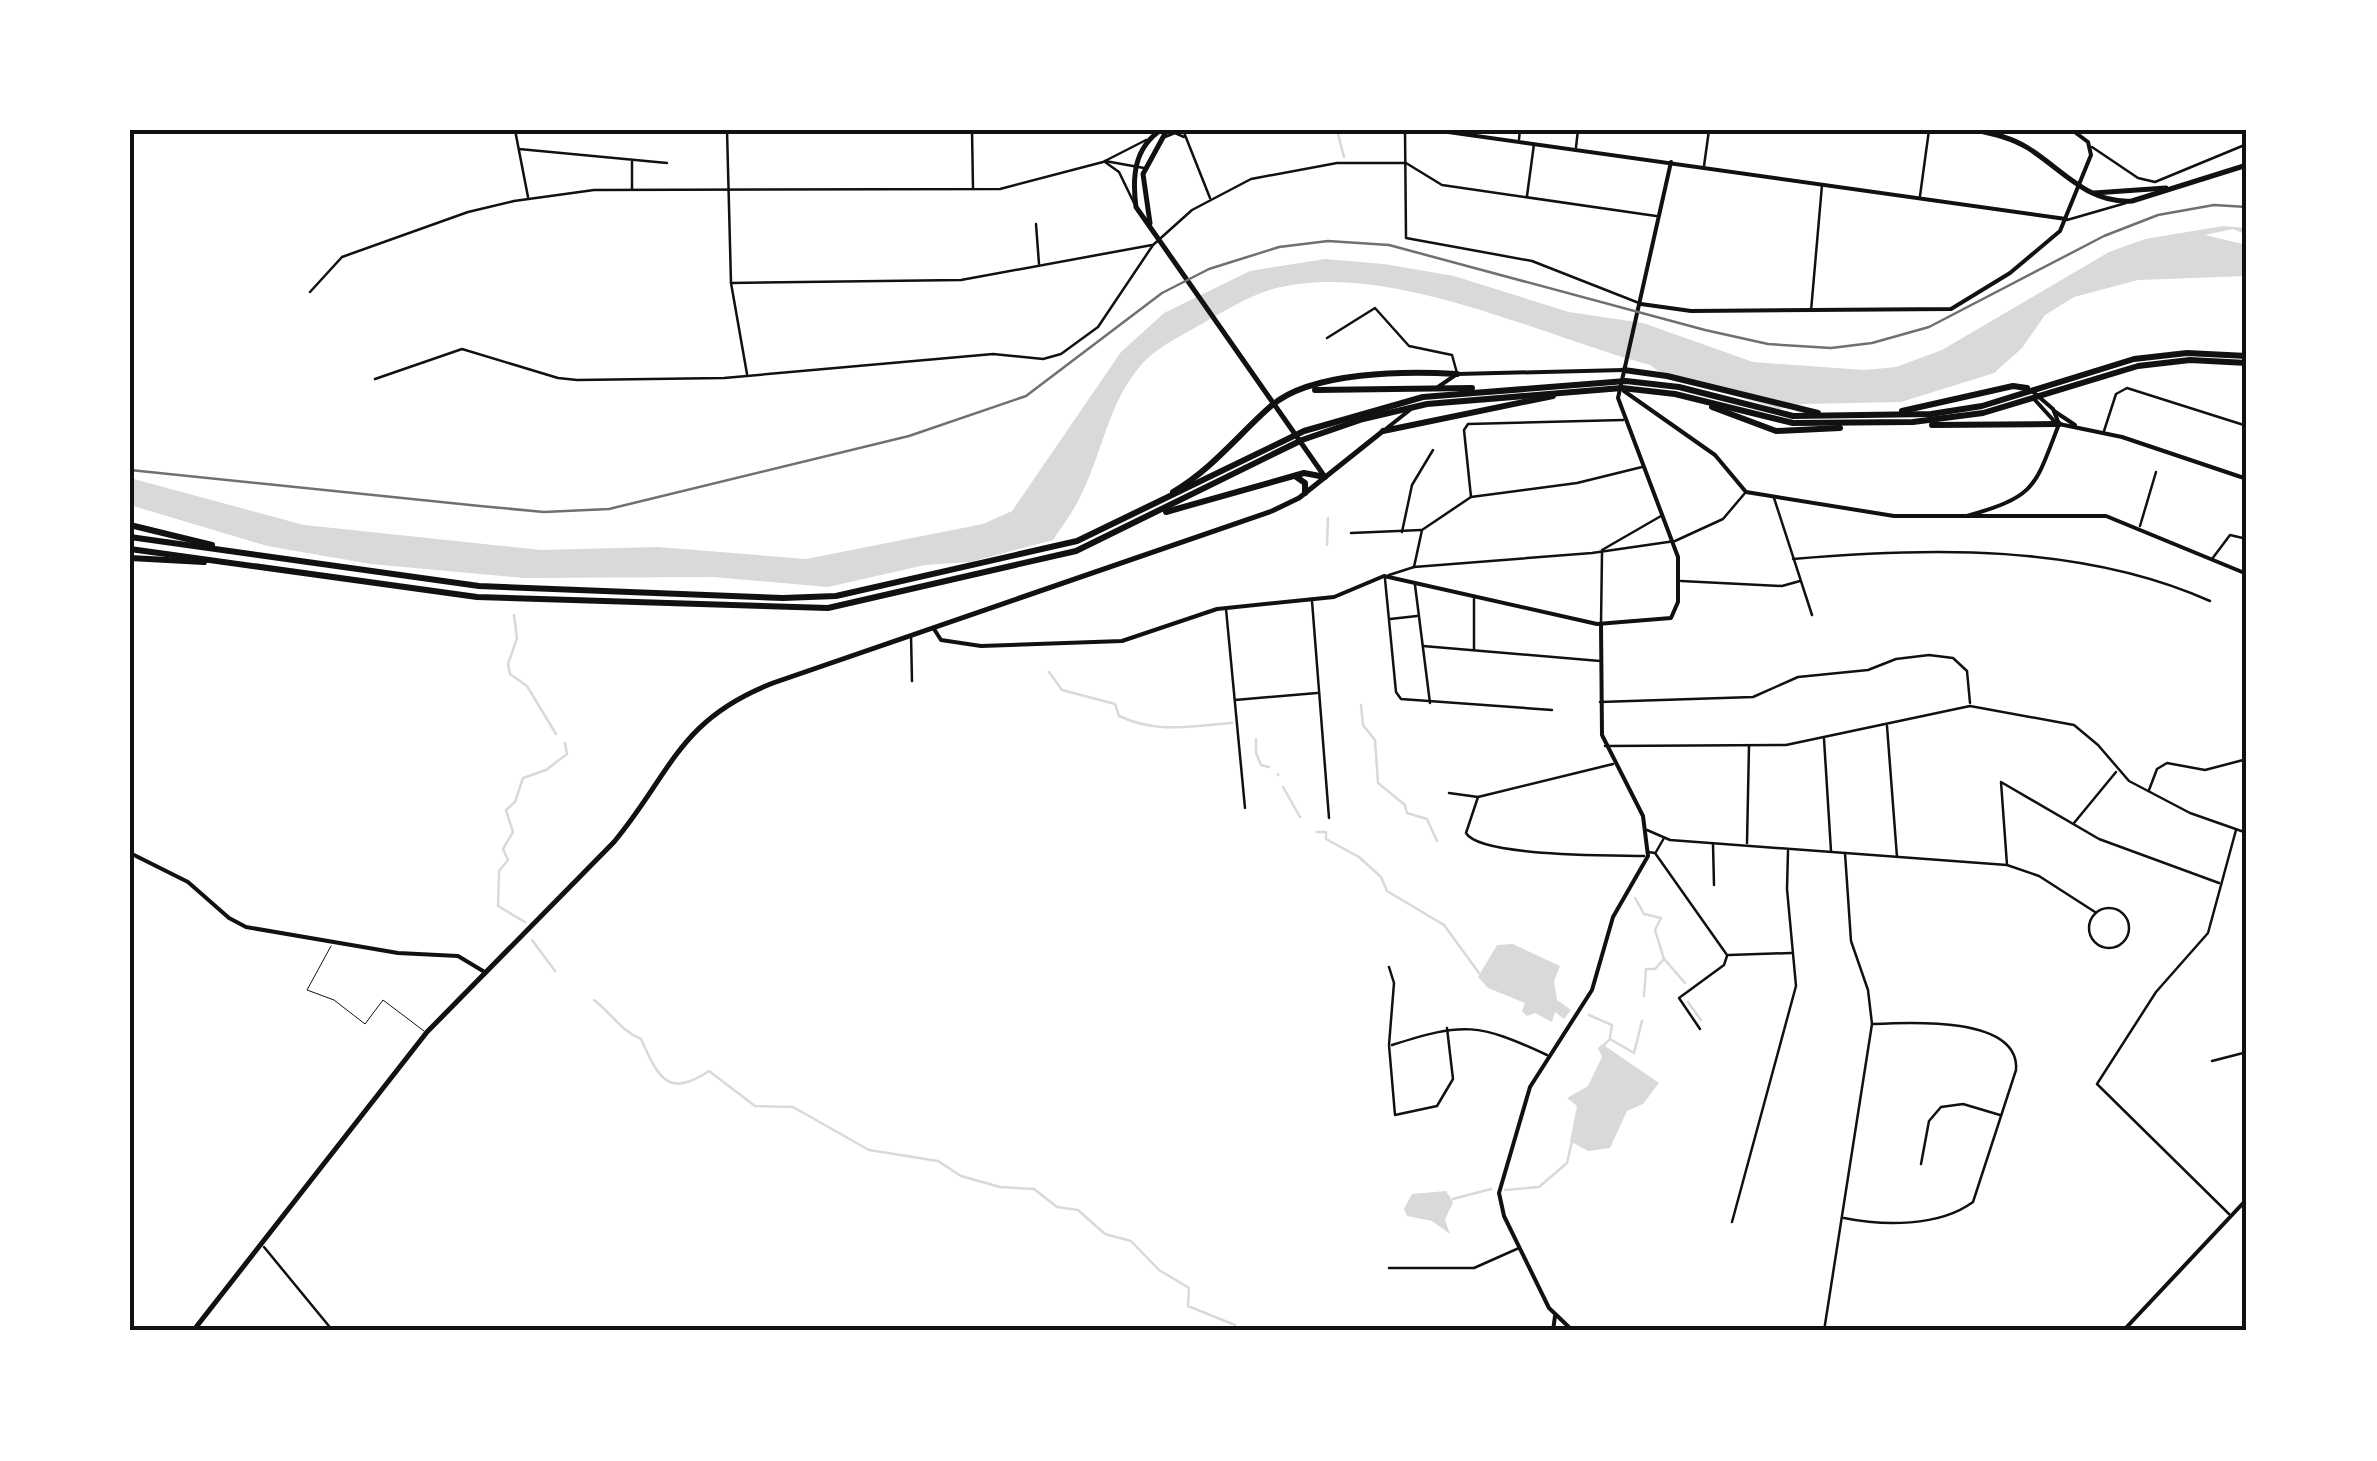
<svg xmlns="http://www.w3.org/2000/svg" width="2377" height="1461" font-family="'Varela Round',sans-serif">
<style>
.water{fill:#d9d9d9}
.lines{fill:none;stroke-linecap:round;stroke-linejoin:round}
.stream{stroke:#d9d9d9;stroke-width:2.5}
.service{stroke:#111;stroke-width:1}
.minor{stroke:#111;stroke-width:2.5}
.tertiary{stroke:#111;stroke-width:4}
.secondary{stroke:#111;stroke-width:4}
.primary{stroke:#111;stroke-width:5}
.motorway{stroke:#111;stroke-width:6}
.rail{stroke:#707070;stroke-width:2.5}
.neatline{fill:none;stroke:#111;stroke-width:4}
</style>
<rect width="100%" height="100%" fill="#fff"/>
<g class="water">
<path d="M2223,226l24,2v7l-14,-6 -28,6 42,10v31l-109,4 -64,17 -29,18 -23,33 -28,25 -93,29 -98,2 -24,5 -117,-35 -12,-9c-106,-28 -266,-107 -377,-76 -27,8 -50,23 -75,37 -19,11 -41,21 -56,38 -34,38 -39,88 -61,131 -7,16 -19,31 -28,45l-83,22 -45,3 -97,22 -115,-10 -189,1 -153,-14 -104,-18 -137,-41v-27l174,47 237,25 117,-3 148,12 177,-35 29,-13 109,-159 43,-39 86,-42 75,-12 59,5 70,12 115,36 74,11 110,39 111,8 32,-3 46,-17 167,-98 36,-13z"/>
<polygon points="1513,944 1560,966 1554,981 1557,1000 1571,1010 1564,1019 1555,1012 1552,1022 1535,1013 1527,1016 1522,1011 1525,1003 1488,988 1478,977 1497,945"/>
<polygon points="1602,1044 1659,1083 1643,1104 1627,1111 1610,1148 1588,1151 1570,1141 1577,1106 1567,1098 1588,1086 1602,1057 1598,1048"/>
<polygon points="1446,1191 1453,1202 1445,1220 1450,1234 1432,1221 1407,1216 1404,1209 1412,1194"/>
</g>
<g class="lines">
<g class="stream">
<polyline points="1337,130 1344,157"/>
<polyline points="1327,545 1328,518"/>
<polyline points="514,615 517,638 508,664 510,674 527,686 556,734"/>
<path d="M1049,672l13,18 53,14 4,12c39,18 71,10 113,7"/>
<polyline points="1361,705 1363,725 1375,740 1378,783 1405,805 1407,813 1427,819 1437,841"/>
<polyline points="1256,751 1256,739"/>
<polyline points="1256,753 1261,765 1269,767"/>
<polyline points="1278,774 1278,775"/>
<polyline points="1283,787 1300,817"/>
<polyline points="1317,832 1326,832 1326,839 1359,857 1381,877 1387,891 1444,925 1479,973"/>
<polyline points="1635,898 1644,914 1661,918 1655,930 1664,959 1655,969 1646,969 1644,996"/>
<polyline points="525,922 498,906 499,871 508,860 503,849 513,832 506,810 515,802 523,778 546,770 567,754 565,743"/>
<polyline points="532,940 555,971"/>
<polyline points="1665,960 1685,983"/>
<path d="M594,1000c17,13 27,31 47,39 18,40 27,59 68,32l46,35 38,1 76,43 69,11 23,15 39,11 34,2 23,18 21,3 27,24 26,7 28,29 30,18 -1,18 47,19 -1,6"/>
<polyline points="1688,1002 1701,1020"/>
<polyline points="1589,1015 1612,1025 1610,1037"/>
<polyline points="1603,1046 1610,1039 1634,1053 1642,1021"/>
<polyline points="1505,1190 1539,1187 1567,1163 1572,1141"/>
<polyline points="1453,1199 1491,1189"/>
</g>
<polyline class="service" points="331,946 307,990 334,1000 365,1024 383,1000 424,1031"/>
<g class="minor">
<polyline points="515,130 528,197"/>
<polyline points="727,130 731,283 747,374"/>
<polyline points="972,130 973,188"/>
<polyline points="1183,130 1210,198"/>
<polyline points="1405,130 1406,238 1532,261 1639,303"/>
<polyline points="1165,137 1175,133 1184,137"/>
<polyline points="1519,139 1520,130"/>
<polyline points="1576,147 1578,130"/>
<polyline points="2092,147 2138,178 2155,182 2247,144"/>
<polyline points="519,149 667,163"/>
<polyline points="1105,161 1144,168"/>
<polyline points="1105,162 1119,172 1134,203"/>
<polyline points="1704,166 1709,130"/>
<polyline points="632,189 632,162"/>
<polyline points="1527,196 1534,144"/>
<polyline points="1920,196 1929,130"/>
<polyline points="2067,220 2126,203"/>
<polyline points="1036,224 1039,264"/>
<polyline points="731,283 961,280 1152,245"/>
<polyline points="310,292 342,257 468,212 514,201 594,190 1000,189 1103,162 1146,140"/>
<polyline points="1811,311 1822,185"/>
<polyline points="1327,338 1375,308 1409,346 1452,355 1457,373"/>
<polyline points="375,379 462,349 558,378 577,380 724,378 993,354 1043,359 1061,354 1098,327 1153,245 1192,210 1251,179 1337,163 1406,163 1442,185 1656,216"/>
<polyline points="2104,431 2116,394 2127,388 2247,426"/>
<polyline points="1471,497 1464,430 1468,424 1623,420"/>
<polyline points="1774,498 1812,615"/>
<polyline points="2140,526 2156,472"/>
<polyline points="1402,532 1412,485 1433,450"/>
<polyline points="1351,533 1421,530"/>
<polyline points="1602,550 1661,516"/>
<path d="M1793,559c136,-12 290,-15 417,42"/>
<polyline points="2212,559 2230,535 2247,539"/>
<polyline points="1414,567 1422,530 1471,497 1577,483 1642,467"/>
<polyline points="1389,575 1414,567 1592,553 1675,541 1723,519 1745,493"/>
<polyline points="1385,579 1396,692 1401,699 1552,710"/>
<polyline points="1681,581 1782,586 1800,581"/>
<polyline points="1415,585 1430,703"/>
<polyline points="1312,601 1329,818"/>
<polyline points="1226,609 1245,808"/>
<polyline points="1390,619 1417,616"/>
<polyline points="1601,624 1602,553"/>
<polyline points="911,635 912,681"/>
<polyline points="1423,646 1600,661"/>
<polyline points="1474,650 1474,599"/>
<polyline points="1235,700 1317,693"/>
<polyline points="1600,702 1753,697 1798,677 1868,670 1896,659 1929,655 1953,658 1967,671 1970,703"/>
<polyline points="1887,726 1897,857"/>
<polyline points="1824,739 1831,851"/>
<polyline points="1605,746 1786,745 1970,706 2074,725 2098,745 2129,781 2190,813 2247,833"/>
<polyline points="2149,790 2157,769 2167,763 2205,770 2247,759"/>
<polyline points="1449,793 1478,797 1613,764"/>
<path d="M1478,797l-12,36c14,24 147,22 178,23"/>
<polyline points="2074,823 2116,772"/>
<polyline points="1647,830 1670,840 2007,865 2039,876 2095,912"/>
<polyline points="1747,843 1749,746"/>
<polyline points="1713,844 1714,885"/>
<polyline points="1648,852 1655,853 1727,955"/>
<polyline points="1656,852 1664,838"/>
<polyline points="2007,865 2001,782 2099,839 2219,883"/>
<circle cx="2109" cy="928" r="20"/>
<polyline points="1729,955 1791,953"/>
<polyline points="1389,967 1394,983 1389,1045 1395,1115 1437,1106 1453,1079 1447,1028"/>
<polyline points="1700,1029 1679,998 1724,965 1727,956"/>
<path d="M1392,1045c72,-23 86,-22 155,10"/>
<polyline points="2212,1061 2247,1052"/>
<polyline points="1921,1164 1929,1121 1941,1107 1963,1104 2000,1115"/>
<polyline points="2229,1214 2097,1084 2156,992 2208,933 2236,830"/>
<path d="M1844,1218c39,8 95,9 129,-16l43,-132c4,-54 -106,-48 -143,-46"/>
<polyline points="1732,1222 1796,986 1787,889 1788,851"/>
<polyline points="264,1247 333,1331"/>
<polyline points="1389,1268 1474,1268 1519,1248"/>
<polyline points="1824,1331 1872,1024 1868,990 1851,941 1845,853"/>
</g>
<g class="tertiary">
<polyline points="1434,130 2066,219"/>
<polyline points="1641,304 1691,311 1951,309 2010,273 2060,231 2091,155 2088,142 2072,130"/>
<polyline points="1624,391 1715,455 1746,492 1894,516 2106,516 2247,574"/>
<path d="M1967,516c69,-20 67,-27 92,-92"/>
<polyline points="934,629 941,640 981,646 1122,641 1217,609 1334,597 1384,576 1597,624 1671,618 1678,602 1678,557 1618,398 1671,162"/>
<polyline points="130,853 188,882 229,918 246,927 398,953 458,956 483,971"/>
<polyline points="1553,1331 1555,1316"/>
<polyline points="1573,1331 1549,1308 1504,1216 1499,1193 1530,1087 1592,990 1613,917 1648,856 1643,816 1602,735 1601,624"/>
<polyline points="2123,1331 2247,1199"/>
</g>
<g class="secondary">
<polyline points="1438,387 1457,374 1624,370"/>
<polyline points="2031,390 2053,409 2059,424"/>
<polyline points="2035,400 2055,422"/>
<polyline points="2054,411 2075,425"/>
<polyline points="2059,424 2122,437 2247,479"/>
<polyline points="1387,428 1411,409"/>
</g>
<g class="primary">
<path d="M1161,130c-27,18 -29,47 -25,77l189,270"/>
<path d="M1976,130c18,4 36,8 52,18 35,22 60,56 104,53l115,-36"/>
<polyline points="2094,193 2166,188"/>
<polyline points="1150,223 1143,174 1167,130"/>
<path d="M193,1331l234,-299 187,-190c58,-70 64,-122 159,-159l499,-172 27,-13 84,-67"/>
</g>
<g class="motorway">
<polyline points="1624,370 1667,376 1818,413"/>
<polyline points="1315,390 1472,388"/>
<polyline points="1712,407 1776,431 1840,428"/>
<polyline points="1902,411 2013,386 2027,388"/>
<polyline points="1932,425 2059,424"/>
<polyline points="1383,431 1553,396"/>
<polyline points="1295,476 1305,483 1305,493"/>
<path d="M1173,492c39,-23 64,-56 98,-86 40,-35 136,-35 186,-32"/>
<polyline points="1166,512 1304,473 1325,477"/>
<polyline points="130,525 212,545"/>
<polyline points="130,537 479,586 783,598 836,596 1077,541 1304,431 1423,397 1626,381 1679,387 1793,416 1931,414 1982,406 2134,359 2187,353 2247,356"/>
<polyline points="130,549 477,597 828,608 1076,551 1302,440 1363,419 1427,404 1622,388 1675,394 1793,423 1913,422 1983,413 2138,366 2190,360 2247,363"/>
<polyline points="130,558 204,562"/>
</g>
<polyline class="rail" points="130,470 480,506 544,512 609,509 909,436 1026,396 1162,293 1209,269 1279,247 1328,241 1389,245 1705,330 1768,344 1831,348 1872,343 1929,327 2104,236 2158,215 2214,205 2247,207"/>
</g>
<rect width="2377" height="1461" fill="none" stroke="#ffffff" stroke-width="265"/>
<rect x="132" y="132" width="2112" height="1196" class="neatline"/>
</svg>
